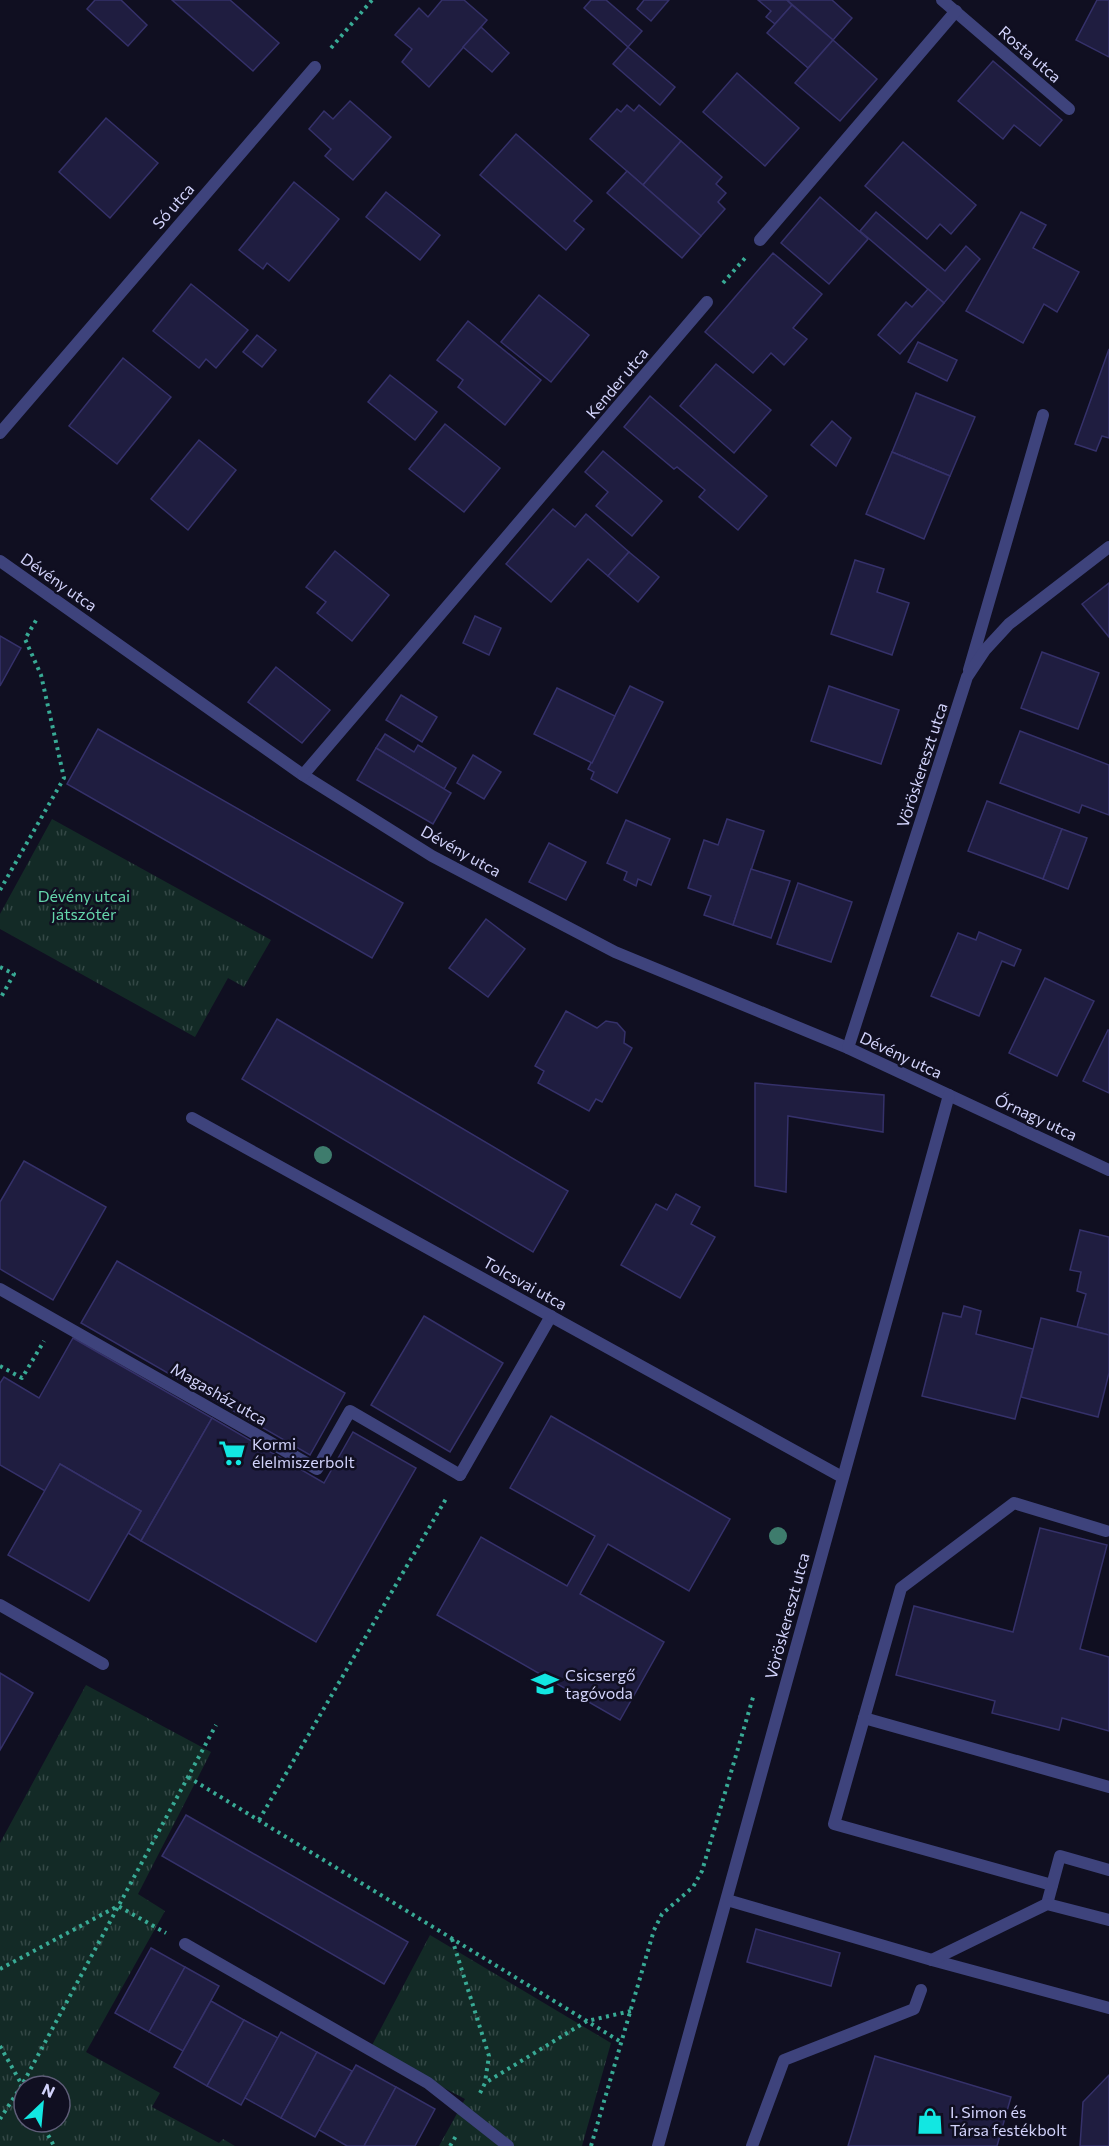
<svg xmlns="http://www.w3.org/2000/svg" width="1109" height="2146" font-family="Commissioner,sans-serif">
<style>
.park{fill:url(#park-tufts);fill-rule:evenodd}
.building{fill:#1f1d40;stroke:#35316a;stroke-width:1.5}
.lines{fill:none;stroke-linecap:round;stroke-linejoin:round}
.path{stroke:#38aa95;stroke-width:4;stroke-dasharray:3 4.5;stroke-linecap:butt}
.service{stroke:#3e437c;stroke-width:12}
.pedestrian{stroke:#3e437c;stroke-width:12}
.minor{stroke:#3e437c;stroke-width:12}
.tree{fill:#3e7c6d}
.labels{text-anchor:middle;stroke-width:5;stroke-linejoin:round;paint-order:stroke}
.street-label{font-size:16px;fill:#d2d3fb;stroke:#100f21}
.park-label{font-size:16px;fill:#64d5ab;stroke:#100f21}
.poi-label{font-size:16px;fill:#d2d3fb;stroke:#100f21;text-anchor:start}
</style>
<defs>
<pattern id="park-tufts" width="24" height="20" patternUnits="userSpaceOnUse" patternTransform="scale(1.5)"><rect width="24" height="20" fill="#132a26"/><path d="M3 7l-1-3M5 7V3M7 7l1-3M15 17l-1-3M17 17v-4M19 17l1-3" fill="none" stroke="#344846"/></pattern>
</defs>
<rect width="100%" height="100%" fill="#100f21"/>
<g class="park">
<polygon points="52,819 271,940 244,987 228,978 195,1037 0,929 0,914"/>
<path d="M86,1685l125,67 -73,142 27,17 -79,141 74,41 -8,14 67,36 4,-4 12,7h-235v-303zM24,2086h36v36h-36z"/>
<polygon points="430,1935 611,2043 582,2146 439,2146 465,2099 370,2049"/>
</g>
<g class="building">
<polygon points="95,0 121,0 147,25 128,46 87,9"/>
<polygon points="172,0 230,0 279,43 253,71"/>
<polygon points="442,0 464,0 487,20 429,87 402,62 412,49 395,35 419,8 428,17"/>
<polygon points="591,0 606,0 642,31 628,47 584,8"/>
<polygon points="644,0 669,0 651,21 637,9"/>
<polygon points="758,0 787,0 792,5 775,24 766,17 771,11"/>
<polygon points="787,0 832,0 852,18 833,40"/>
<polygon points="1097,0 1109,0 1109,57 1076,40"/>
<polygon points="792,5 833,40 808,68 767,33"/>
<polygon points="481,27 509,53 492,72 463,47"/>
<polygon points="833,40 877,79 840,121 795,83"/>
<polygon points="628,47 675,87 660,105 613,64"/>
<polygon points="993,61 1062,120 1040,146 1014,125 1003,139 958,101"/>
<polygon points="737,73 799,128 765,166 703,112"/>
<polygon points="350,101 391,137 353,180 325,156 331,149 309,129 324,111 333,119"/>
<polygon points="627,105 634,111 639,105 681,141 643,185 590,139 617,109 621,112"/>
<polygon points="106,118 158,163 110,218 59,172"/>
<polygon points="516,134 592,201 574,221 584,229 566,250 480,175"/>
<polygon points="681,141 722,177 716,184 726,193 718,202 725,209 701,236 643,185"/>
<polygon points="903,142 976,205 951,234 940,224 927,239 865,186"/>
<polygon points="627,171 701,236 682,258 607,193"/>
<polygon points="294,182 339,219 289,281 267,263 263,269 239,250"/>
<polygon points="386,192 440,235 420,260 366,217"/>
<polygon points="820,197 868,239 829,284 781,243"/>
<polygon points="876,212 945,271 966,246 980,259 944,303 860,231"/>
<polygon points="1021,212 1046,225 1033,248 1079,272 1057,312 1044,304 1023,343 966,311"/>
<polygon points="773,253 822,294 793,328 807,339 784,365 771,353 753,373 705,332"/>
<polygon points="191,284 248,330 216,368 206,359 199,368 153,331"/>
<polygon points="928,289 944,303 900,354 878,335 906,302 912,307"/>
<polygon points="539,295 589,335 551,382 501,342"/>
<polygon points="468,321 541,380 505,425 458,387 463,380 437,360"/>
<polygon points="257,335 276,350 262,367 243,352"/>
<polygon points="918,342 957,360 947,381 908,362"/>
<polygon points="1109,349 1109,438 1102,436 1096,451 1075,444"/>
<polygon points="123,358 171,397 117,464 69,426"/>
<polygon points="716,364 771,410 734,453 680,406"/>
<polygon points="390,375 437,412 415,440 368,402"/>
<polygon points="916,393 975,417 950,476 892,452"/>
<polygon points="650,396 767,496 738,530 699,497 705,490 677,467 674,469 624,427"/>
<polygon points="832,421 851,438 836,466 811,445"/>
<polygon points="445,424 500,468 464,512 409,469"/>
<polygon points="199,440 236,470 188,530 151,499"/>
<polygon points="603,451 662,501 632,536 596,506 608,492 585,472"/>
<polygon points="892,452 950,476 924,539 866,514"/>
<polygon points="553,509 575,527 586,514 629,552 608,576 588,559 551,602 506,564"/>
<polygon points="335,551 389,595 352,641 317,613 326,602 306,587"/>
<polygon points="629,552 659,577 638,602 608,576"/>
<polygon points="855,560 884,569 877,592 909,603 892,655 831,634"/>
<polygon points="1109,583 1109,637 1082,604"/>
<polygon points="475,616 501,628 489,655 463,643"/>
<polygon points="0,636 21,648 0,686"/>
<polygon points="1042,652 1099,673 1078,729 1021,708"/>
<polygon points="276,667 330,710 302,743 248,702"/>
<polygon points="630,686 663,702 617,793 591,779 594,772 588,769"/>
<polygon points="829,686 899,710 881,764 811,741"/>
<polygon points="557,688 615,716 592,763 534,734"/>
<polygon points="401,695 437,717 422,742 386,720"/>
<polygon points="98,729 403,903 372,958 67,784"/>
<polygon points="1020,731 1109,765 1109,815 1082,805 1079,813 1000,783"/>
<polygon points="385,734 414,752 418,745 456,768 444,789 376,748"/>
<polygon points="376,748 451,793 433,824 357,780"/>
<polygon points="473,755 501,772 484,799 457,783"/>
<polygon points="987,801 1062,829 1043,879 968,851"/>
<polygon points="727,819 764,831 733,925 704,915 711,896 688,888 704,840 718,845"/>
<polygon points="626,820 670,839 651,885 638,879 636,886 624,880 627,872 607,863"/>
<polygon points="1062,829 1087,838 1068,889 1043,879"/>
<polygon points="549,843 586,862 566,900 529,882"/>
<polygon points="751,869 790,881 771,938 733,925"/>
<polygon points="798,883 852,902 831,962 777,944"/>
<polygon points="486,919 525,949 488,997 449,968"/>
<polygon points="979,932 1021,950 1014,966 1002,961 979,1016 931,996 958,933 976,940"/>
<polygon points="1045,978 1094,1001 1057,1076 1009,1053"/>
<polygon points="566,1011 597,1028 606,1021 617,1023 625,1032 624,1043 632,1048 602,1102 596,1099 589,1111 538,1083 544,1071 535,1066"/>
<polygon points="277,1019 568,1191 533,1252 242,1079"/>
<polygon points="1108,1030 1109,1030 1109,1093 1083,1081"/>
<polygon points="755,1083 884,1095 883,1132 788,1116 786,1192 755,1186"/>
<polygon points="24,1161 106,1207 53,1300 0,1269 0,1202"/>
<polygon points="676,1194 700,1207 691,1224 715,1237 680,1298 621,1265 656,1204 667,1210"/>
<polygon points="1080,1230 1109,1237 1109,1335 1077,1327 1086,1294 1077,1291 1081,1272 1070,1270"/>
<polygon points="117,1261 345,1393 310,1455 81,1323"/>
<polygon points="964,1306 981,1311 976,1334 1033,1349 1015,1419 922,1396 943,1313 961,1317"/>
<polygon points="424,1316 503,1363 450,1452 371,1405"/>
<polygon points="1041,1318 1109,1335 1109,1373 1098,1417 1021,1397"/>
<polygon points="73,1338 212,1418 141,1541 128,1533 141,1511 60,1464 45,1491 0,1465 0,1383 4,1377 39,1398"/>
<polygon points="551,1416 730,1519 689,1591 608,1544 580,1594 664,1642 620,1720 437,1615 481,1537 567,1586 595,1536 510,1488"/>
<polygon points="212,1418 324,1483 353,1432 416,1468 316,1642 141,1541"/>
<polygon points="60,1464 141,1511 89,1601 8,1555"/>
<polygon points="1040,1528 1107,1545 1080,1649 1109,1657 1109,1731 1062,1718 1059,1730 992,1713 995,1701 896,1675 914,1606 1013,1632"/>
<polygon points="0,1673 33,1693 0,1750"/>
<polygon points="186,1815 408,1942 384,1984 162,1856"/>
<polygon points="756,1929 840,1953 831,1986 747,1962"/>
<polygon points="151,1948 185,1967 149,2032 115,2013"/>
<polygon points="185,1967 219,1986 183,2051 149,2032"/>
<polygon points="211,2001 244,2020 207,2086 174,2067"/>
<polygon points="244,2020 278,2038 241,2105 207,2086"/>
<polygon points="281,2032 317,2052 281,2118 245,2098"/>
<polygon points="317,2052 352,2071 315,2137 281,2118"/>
<polygon points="875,2056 1011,2097 997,2146 848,2146"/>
<polygon points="356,2065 396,2087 364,2146 347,2146 319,2130"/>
<polygon points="1109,2075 1109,2146 1080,2146 1083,2102"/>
<polygon points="396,2087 435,2109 415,2146 364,2146"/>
</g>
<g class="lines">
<g class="path">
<polyline points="331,48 372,0"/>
<polyline points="723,283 746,257"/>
<polyline points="0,890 64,778 41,675 25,639 38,617"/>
<polyline points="0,967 14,974 0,999"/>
<polyline points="0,1366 22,1378 44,1341"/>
<polyline points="188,1777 621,2042"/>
<polyline points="259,1820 447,1497"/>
<polyline points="452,1939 489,2056 485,2082"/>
<polyline points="0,1969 118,1906 166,1933"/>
<polyline points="0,2046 22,2085 0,2119"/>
<polyline points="24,2089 22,2085 216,1725"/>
<polyline points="480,2093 485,2083 587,2021 631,2011"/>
<polyline points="41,2122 54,2146"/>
<polyline points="450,2146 456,2136"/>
<polyline points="591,2146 654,1930 662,1914 693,1887 702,1871 754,1694"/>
</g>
<g class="service">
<polyline points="969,670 1043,415"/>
<polyline points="460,1475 551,1316"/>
<polyline points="864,1718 1109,1787"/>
<polyline points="1052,1885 834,1824 901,1588 1014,1503 1106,1531"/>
<polyline points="727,1900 932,1960 1109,2008"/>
<polyline points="1047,1904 1060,1856 1109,1870"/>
<polyline points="185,1944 428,2083 508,2146"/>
<polyline points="932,1960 1047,1904 1109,1920"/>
<polyline points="752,2146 784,2060 914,2009 921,1990"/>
</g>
<polyline class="pedestrian" points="0,1289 317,1469 350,1411 460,1475"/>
<g class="minor">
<polyline points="942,0 1069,109"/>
<polyline points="760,240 956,11"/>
<polyline points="0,433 315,67"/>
<polyline points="0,561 303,775 432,856 615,952 848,1048 1109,1170"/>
<polyline points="303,775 707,302"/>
<polyline points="848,1048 967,677 985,650 1009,624 1109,547"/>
<polyline points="192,1118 842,1477"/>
<polyline points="0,1605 103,1664"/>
<polyline points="658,2146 949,1095"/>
</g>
</g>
<g class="tree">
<circle cx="323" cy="1155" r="9"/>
<circle cx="778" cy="1536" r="9"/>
</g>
<defs>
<symbol id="supermarket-bare" viewBox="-9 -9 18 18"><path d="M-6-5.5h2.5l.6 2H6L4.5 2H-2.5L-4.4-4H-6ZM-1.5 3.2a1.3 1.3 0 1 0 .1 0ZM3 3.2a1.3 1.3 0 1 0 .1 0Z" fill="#12e7e2" stroke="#100f21" stroke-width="2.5" paint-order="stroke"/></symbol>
<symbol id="school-bare" viewBox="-9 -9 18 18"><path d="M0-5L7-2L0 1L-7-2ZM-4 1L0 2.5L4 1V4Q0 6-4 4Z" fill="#12e7e2" stroke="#100f21" stroke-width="2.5" paint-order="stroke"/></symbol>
<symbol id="shop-bare" viewBox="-9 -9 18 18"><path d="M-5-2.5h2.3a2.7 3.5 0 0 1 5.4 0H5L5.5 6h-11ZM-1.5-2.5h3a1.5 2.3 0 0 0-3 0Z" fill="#12e7e2" stroke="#100f21" stroke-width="2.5" paint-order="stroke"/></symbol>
</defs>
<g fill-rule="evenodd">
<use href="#supermarket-bare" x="213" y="1434" width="38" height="38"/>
<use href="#school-bare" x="526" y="1665" width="38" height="38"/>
<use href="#shop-bare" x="911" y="2102" width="38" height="38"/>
</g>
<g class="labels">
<g class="street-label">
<text transform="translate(1030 54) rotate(41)" y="6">Rosta utca</text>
<text transform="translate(173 206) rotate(-49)" y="6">Só utca</text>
<text transform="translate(617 383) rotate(-50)" y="6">Kender utca</text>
<text transform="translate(59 582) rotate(35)" y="6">Dévény utca</text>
<text transform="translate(922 765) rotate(-72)" y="6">Vöröskereszt utca</text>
<text transform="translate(461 851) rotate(29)" y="6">Dévény utca</text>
<text transform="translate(901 1055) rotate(25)" y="6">Dévény utca</text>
<text transform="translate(1036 1117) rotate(25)" y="6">Őrnagy utca</text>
<text transform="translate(525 1283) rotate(29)" y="6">Tolcsvai utca</text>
<text transform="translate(219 1394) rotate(30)" y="6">Magasház utca</text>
<text transform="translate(787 1616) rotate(-75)" y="6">Vöröskereszt utca</text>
</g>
<g class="park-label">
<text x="84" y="902">Dévény utcai<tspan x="84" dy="18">játszótér</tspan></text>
</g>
<g class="poi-label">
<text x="252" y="1450">Kormi<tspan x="252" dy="18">élelmiszerbolt</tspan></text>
<text x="565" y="1681">Csicsergő<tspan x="565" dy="18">tagóvoda</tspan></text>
<text x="950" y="2118">I. Simon és<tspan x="950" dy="18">Társa festékbolt</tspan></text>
</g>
</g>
<g transform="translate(42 2104) rotate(26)"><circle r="28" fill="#100f21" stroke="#5e5d78" stroke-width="1.5"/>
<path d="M0-4.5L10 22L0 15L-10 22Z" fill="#12e7e2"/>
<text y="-9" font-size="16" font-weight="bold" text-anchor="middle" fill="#d2d3fb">N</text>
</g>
</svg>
